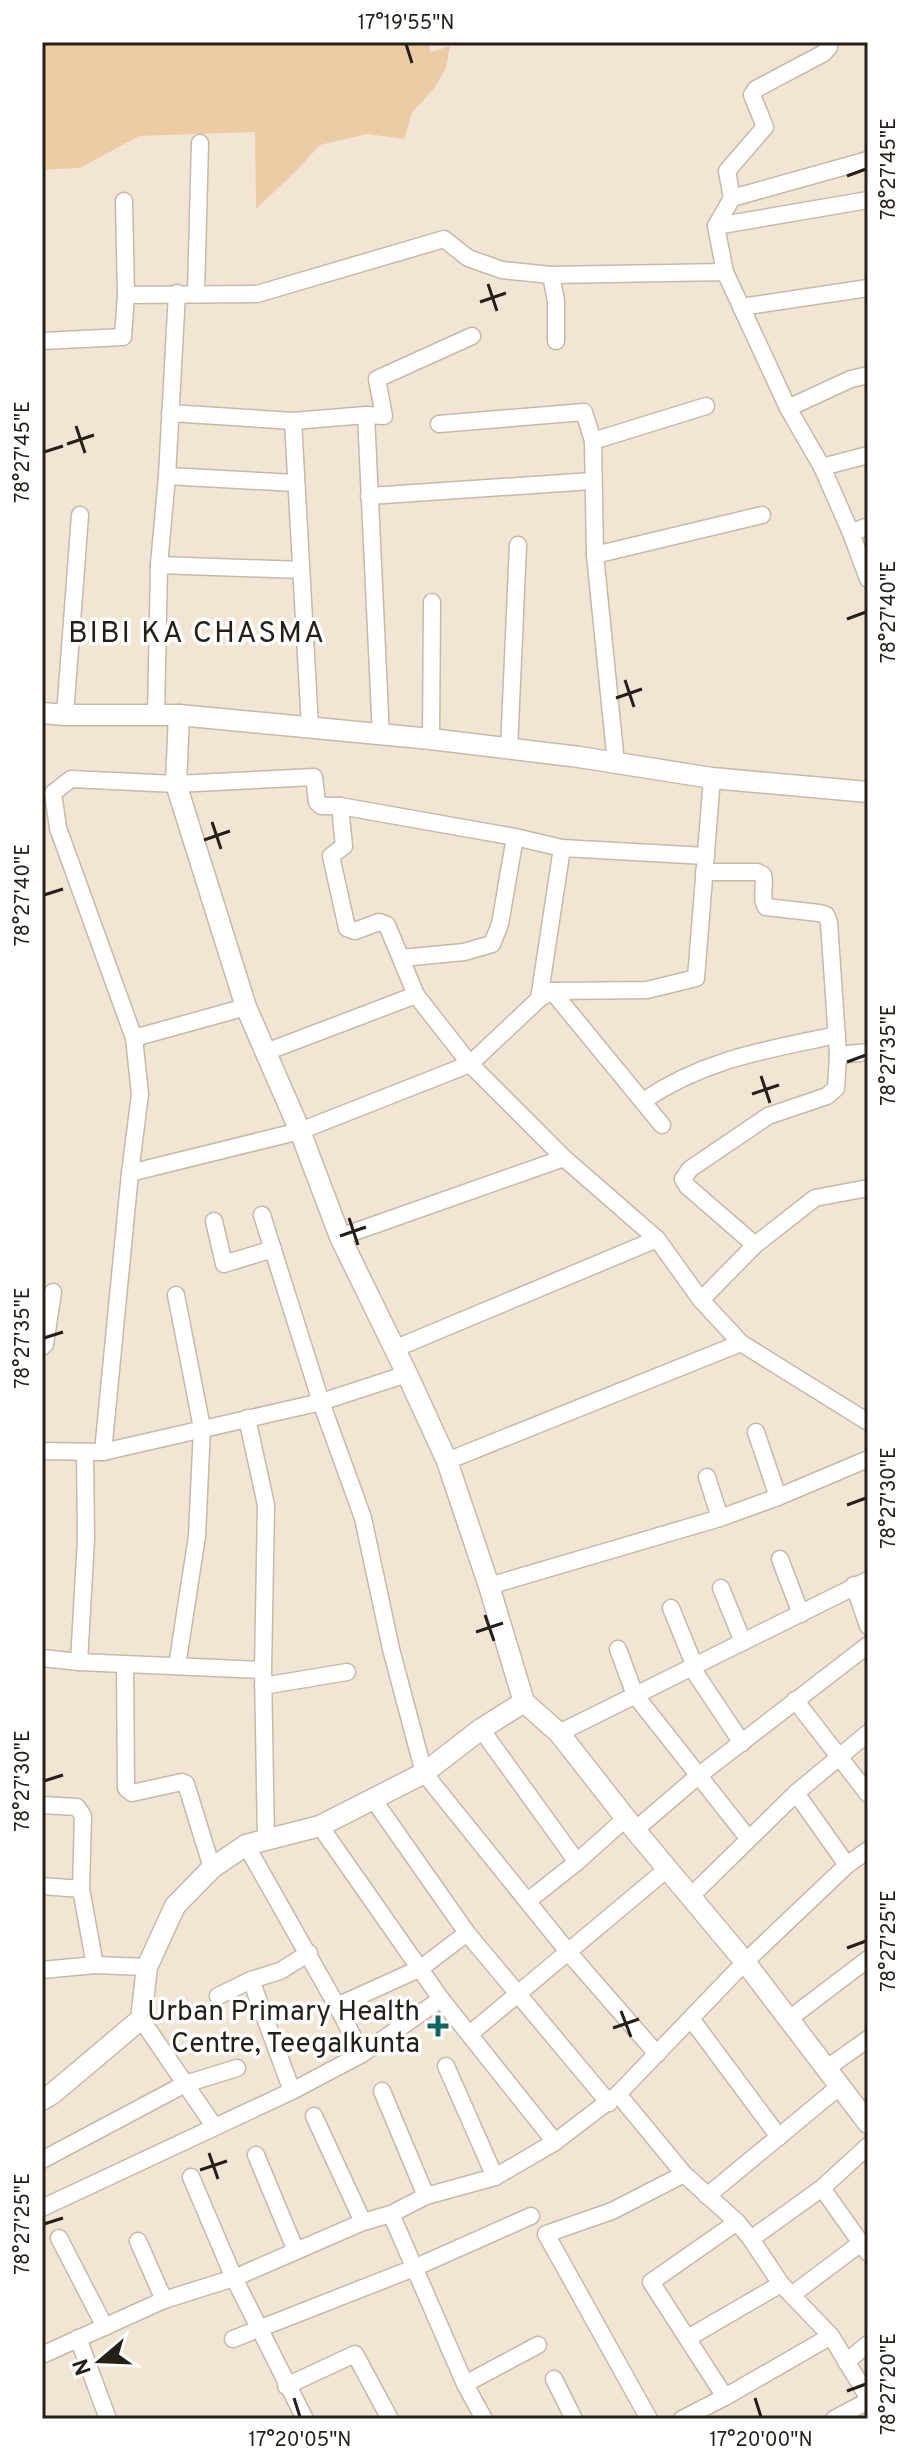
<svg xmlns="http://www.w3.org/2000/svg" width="910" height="2461" font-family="Overpass,sans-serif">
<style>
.green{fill:#edcca5}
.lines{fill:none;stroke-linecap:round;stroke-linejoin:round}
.minor-casing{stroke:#c6b9a9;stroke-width:19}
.tertiary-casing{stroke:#c6b9a9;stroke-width:23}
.minor{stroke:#fff;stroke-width:16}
.tertiary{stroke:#fff;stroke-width:20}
.ticks{fill:none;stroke:#241f19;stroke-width:3}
.poi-dot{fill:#156464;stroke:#fff;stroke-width:3}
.labels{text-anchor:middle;stroke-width:7;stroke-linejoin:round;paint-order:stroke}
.poi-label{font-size:28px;fill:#241f19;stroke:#fff;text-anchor:end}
.neighbourhood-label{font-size:30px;letter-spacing:2px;fill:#241f19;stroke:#fff}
.neatline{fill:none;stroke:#241f19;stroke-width:3}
.ticks-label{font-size:20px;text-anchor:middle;fill:#241f19}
</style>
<rect width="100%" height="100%" fill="#f3e5d4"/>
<polygon class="green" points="42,42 427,42 431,52 450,46 446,68 435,87 412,113 404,139 367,134 320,145 296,171 256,209 255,132 139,136 80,168 42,170 44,130"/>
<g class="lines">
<defs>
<g id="minor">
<polyline points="732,198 727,171 765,127 752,95 756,89 824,53 829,47 828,42"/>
<polyline points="124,201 126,295"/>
<polyline points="716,226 868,200"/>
<polyline points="725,272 716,226 732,198 868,160"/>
<polyline points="551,275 556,301 556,341"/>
<polyline points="196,293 200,143"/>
<polyline points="741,307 868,288"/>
<polyline points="42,341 123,337 126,295 257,294 444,239 468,258 502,270 551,275 725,272 788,408 822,467 851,533 868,579"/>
<polyline points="788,408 851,379 868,375"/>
<polyline points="170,413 293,421 366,415 384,416 377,379 472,336"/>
<polyline points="366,415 381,736"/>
<polyline points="293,421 310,727"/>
<polyline points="439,424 584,412 593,441 595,555 616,763"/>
<polyline points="593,441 706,406"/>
<polyline points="822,467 868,455"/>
<polyline points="167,476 295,483"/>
<polyline points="369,496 592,481"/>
<polyline points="851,533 868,526"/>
<polyline points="595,555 762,515"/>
<polyline points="159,565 301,570"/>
<polyline points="65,715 80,515"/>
<polyline points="156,715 159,565 167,476 177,293"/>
<polyline points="431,739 432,602"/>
<polyline points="509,749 518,545"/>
<polyline points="340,806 344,846 331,856 347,928 355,931 379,922 387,925 416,995 470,1064 564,1158 657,1239 701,1300 741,1343 868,1422"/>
<path d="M704,872h53l6,3c3,11 -3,23 3,32l53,6 7,2 3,7 9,133 -2,33 -9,8 -59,20 -78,53 -7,10 4,7 68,59"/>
<polyline points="402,958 464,952 492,944 500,924 515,837"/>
<polyline points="552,991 662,1125"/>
<polyline points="539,999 562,848"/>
<polyline points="134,1038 246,1007"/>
<polyline points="266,1052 416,995"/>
<polyline points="838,1055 868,1052"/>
<path d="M643,1101c62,-42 122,-51 194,-66"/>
<polyline points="130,1173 300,1131 470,1064 539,999 552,991 647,990 696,978 712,778"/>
<polyline points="262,1215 321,1402 363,1518 391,1649 424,1773 569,1953 657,2054"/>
<polyline points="214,1221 224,1264 273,1249"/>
<polyline points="340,1237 564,1158"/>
<polyline points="176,1295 202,1428 197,1536 177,1666"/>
<polyline points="701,1300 755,1245 815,1198 868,1188"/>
<polyline points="42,1347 45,1344 53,1292"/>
<polyline points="394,1349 657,1239"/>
<polyline points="247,1418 266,1505 263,1670 266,1841"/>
<polyline points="756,1432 778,1497"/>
<polyline points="42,1451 103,1452 321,1402 407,1374"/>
<polyline points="103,1452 130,1173 140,1094 134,1038 58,828 53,793 71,779 176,784 314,777 317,802 321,806 340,806 515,837 562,848 706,856"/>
<polyline points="447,1461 741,1343"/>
<polyline points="707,1477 720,1518"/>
<polyline points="780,1559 801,1614"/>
<polyline points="854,1585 868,1626"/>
<polyline points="489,1586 720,1518 778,1497 868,1459"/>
<polyline points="721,1588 743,1642"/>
<polyline points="671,1608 695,1667"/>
<polyline points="618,1649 635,1695 748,1838"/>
<polyline points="42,1658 79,1662 263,1670"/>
<polyline points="79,1662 86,1539 85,1452"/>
<polyline points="125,1664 126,1788 132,1793 182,1782 186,1784 212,1868"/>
<polyline points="692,1668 742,1743"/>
<polyline points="263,1686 347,1672"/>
<polyline points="795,1700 868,1794"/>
<polyline points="481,1729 577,1862"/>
<polyline points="559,1733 868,1580"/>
<polyline points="796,1793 868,1733"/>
<polyline points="373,1799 467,1933 609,2103"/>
<polyline points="42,1805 77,1807 83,1816 81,1889 95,1965 42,1970"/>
<polyline points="320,1826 441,1999 555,2142"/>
<polyline points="635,1830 698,1776 868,1645"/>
<polyline points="246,1845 337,2006 421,1968 467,1933"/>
<polyline points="42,1886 81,1889"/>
<polyline points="690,1897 796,1793 847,1865"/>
<polyline points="529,1900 577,1862 626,1818"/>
<polyline points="95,1965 147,1967"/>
<polyline points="251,1980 292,2091"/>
<polyline points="218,1996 251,1980 280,1971 309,1953"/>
<polyline points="337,2006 362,2054"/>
<polyline points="141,2019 214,2126"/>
<polyline points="789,2019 868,1959"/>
<polyline points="692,2020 779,2137"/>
<polyline points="471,2033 667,1869"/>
<polyline points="446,2066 495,2177"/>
<polyline points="827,2068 868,2039"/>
<polyline points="382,2091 426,2196"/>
<polyline points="618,2094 684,2174 737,2222 751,2239 781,2284 831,2336"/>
<polyline points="314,2116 363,2222"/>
<polyline points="256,2155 296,2251"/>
<polyline points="42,2160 185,2084 237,2068"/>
<polyline points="191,2177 234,2278 305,2419"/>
<polyline points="822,2188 868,2253"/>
<polyline points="707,2196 840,2086"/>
<polyline points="42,2208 292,2091 362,2054 441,1999"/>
<polyline points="391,2214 465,2384 484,2419"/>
<polyline points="59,2238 105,2327"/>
<polyline points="751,2239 822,2188 868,2146"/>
<polyline points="138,2241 164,2300"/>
<polyline points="793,2294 861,2243"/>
<polyline points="78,2338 108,2419"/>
<polyline points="688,2338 781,2284"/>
<polyline points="233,2339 414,2268 531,2216"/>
<polyline points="42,2355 164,2300 234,2278 363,2222 391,2214 426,2196 495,2177 555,2142 618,2094 745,1962 847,1865 868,1850"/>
<polyline points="846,2362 868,2344"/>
<polyline points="554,2379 574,2419"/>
<polyline points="465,2384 538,2345"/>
<polyline points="286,2386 355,2354 390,2419"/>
<polyline points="725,2397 651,2282 737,2222"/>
<polyline points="649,2419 546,2234 612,2211 684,2174"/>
<polyline points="682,2419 725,2397 831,2336 868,2397"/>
<polyline points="834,2419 868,2401"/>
</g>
<g id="tertiary">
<polyline points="42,713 65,715 179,715 431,739 579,757 712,778 868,792"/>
<polyline points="179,715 176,784 246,1007 300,1131 340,1237 407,1374 447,1461 489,1586 524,1702 559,1733 635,1830 745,1962 868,2123"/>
<polyline points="42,2100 52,2094 141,2019 147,1967 175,1906 212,1868 246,1845 320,1826 424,1773 481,1729 524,1702"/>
</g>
</defs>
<use href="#minor" class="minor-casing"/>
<use href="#tertiary" class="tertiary-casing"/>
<use href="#minor" class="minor"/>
<use href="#tertiary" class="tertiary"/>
</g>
<path class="ticks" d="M406,44l6,19M847,176l19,-7M488,284l9,27M480,302l26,-9M76,426l9,27M67,444l27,-9M44,452l19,-6M847,619l19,-7M625,680l9,27M616,698l26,-9M212,822l9,27M204,840l26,-9M44,895l19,-6M847,1062l19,-7M761,1076l9,27M752,1094l27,-9M349,1218l9,27M340,1236l26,-9M44,1338l19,-6M847,1505l19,-7M485,1615l9,26M476,1632l27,-9M44,1781l19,-6M847,1948l19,-7M621,2011l10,26M613,2028l26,-9M209,2153l9,26M200,2170l27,-9M44,2224l19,-6M847,2391l19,-7M294,2398l6,19M755,2398l6,19"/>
<path class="poi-dot" d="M434 2014h8v8h8v8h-8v8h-8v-8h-8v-8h8z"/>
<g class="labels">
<g class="poi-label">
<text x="420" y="2020">Urban Primary Health<tspan x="420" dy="32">Centre, Teegalkunta</tspan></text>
</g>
<g class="neighbourhood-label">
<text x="197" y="642">BIBI KA CHASMA</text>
</g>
</g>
<rect width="910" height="2461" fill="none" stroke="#ffffff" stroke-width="88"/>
<g transform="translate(100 2361) rotate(251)" stroke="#ffffff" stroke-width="6" paint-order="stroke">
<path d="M0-6L14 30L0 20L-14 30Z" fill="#241f19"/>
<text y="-12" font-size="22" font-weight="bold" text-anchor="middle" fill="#241f19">N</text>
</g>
<rect x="44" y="44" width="822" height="2373" class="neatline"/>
<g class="ticks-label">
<text x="406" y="29">17°19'55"N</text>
<text transform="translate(888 169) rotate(-90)" y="7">78°27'45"E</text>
<text transform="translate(22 452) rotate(-90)" y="7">78°27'45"E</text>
<text transform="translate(888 612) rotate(-90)" y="7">78°27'40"E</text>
<text transform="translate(22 895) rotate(-90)" y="7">78°27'40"E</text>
<text transform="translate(888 1055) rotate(-90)" y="7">78°27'35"E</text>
<text transform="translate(22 1338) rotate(-90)" y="7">78°27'35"E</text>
<text transform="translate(888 1498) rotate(-90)" y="7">78°27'30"E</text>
<text transform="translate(22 1781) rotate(-90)" y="7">78°27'30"E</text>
<text transform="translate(888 1941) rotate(-90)" y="7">78°27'25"E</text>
<text transform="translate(22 2224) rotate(-90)" y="7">78°27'25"E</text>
<text transform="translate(888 2384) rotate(-90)" y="7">78°27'20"E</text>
<text x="300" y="2446">17°20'05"N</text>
<text x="761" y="2446">17°20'00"N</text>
</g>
</svg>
